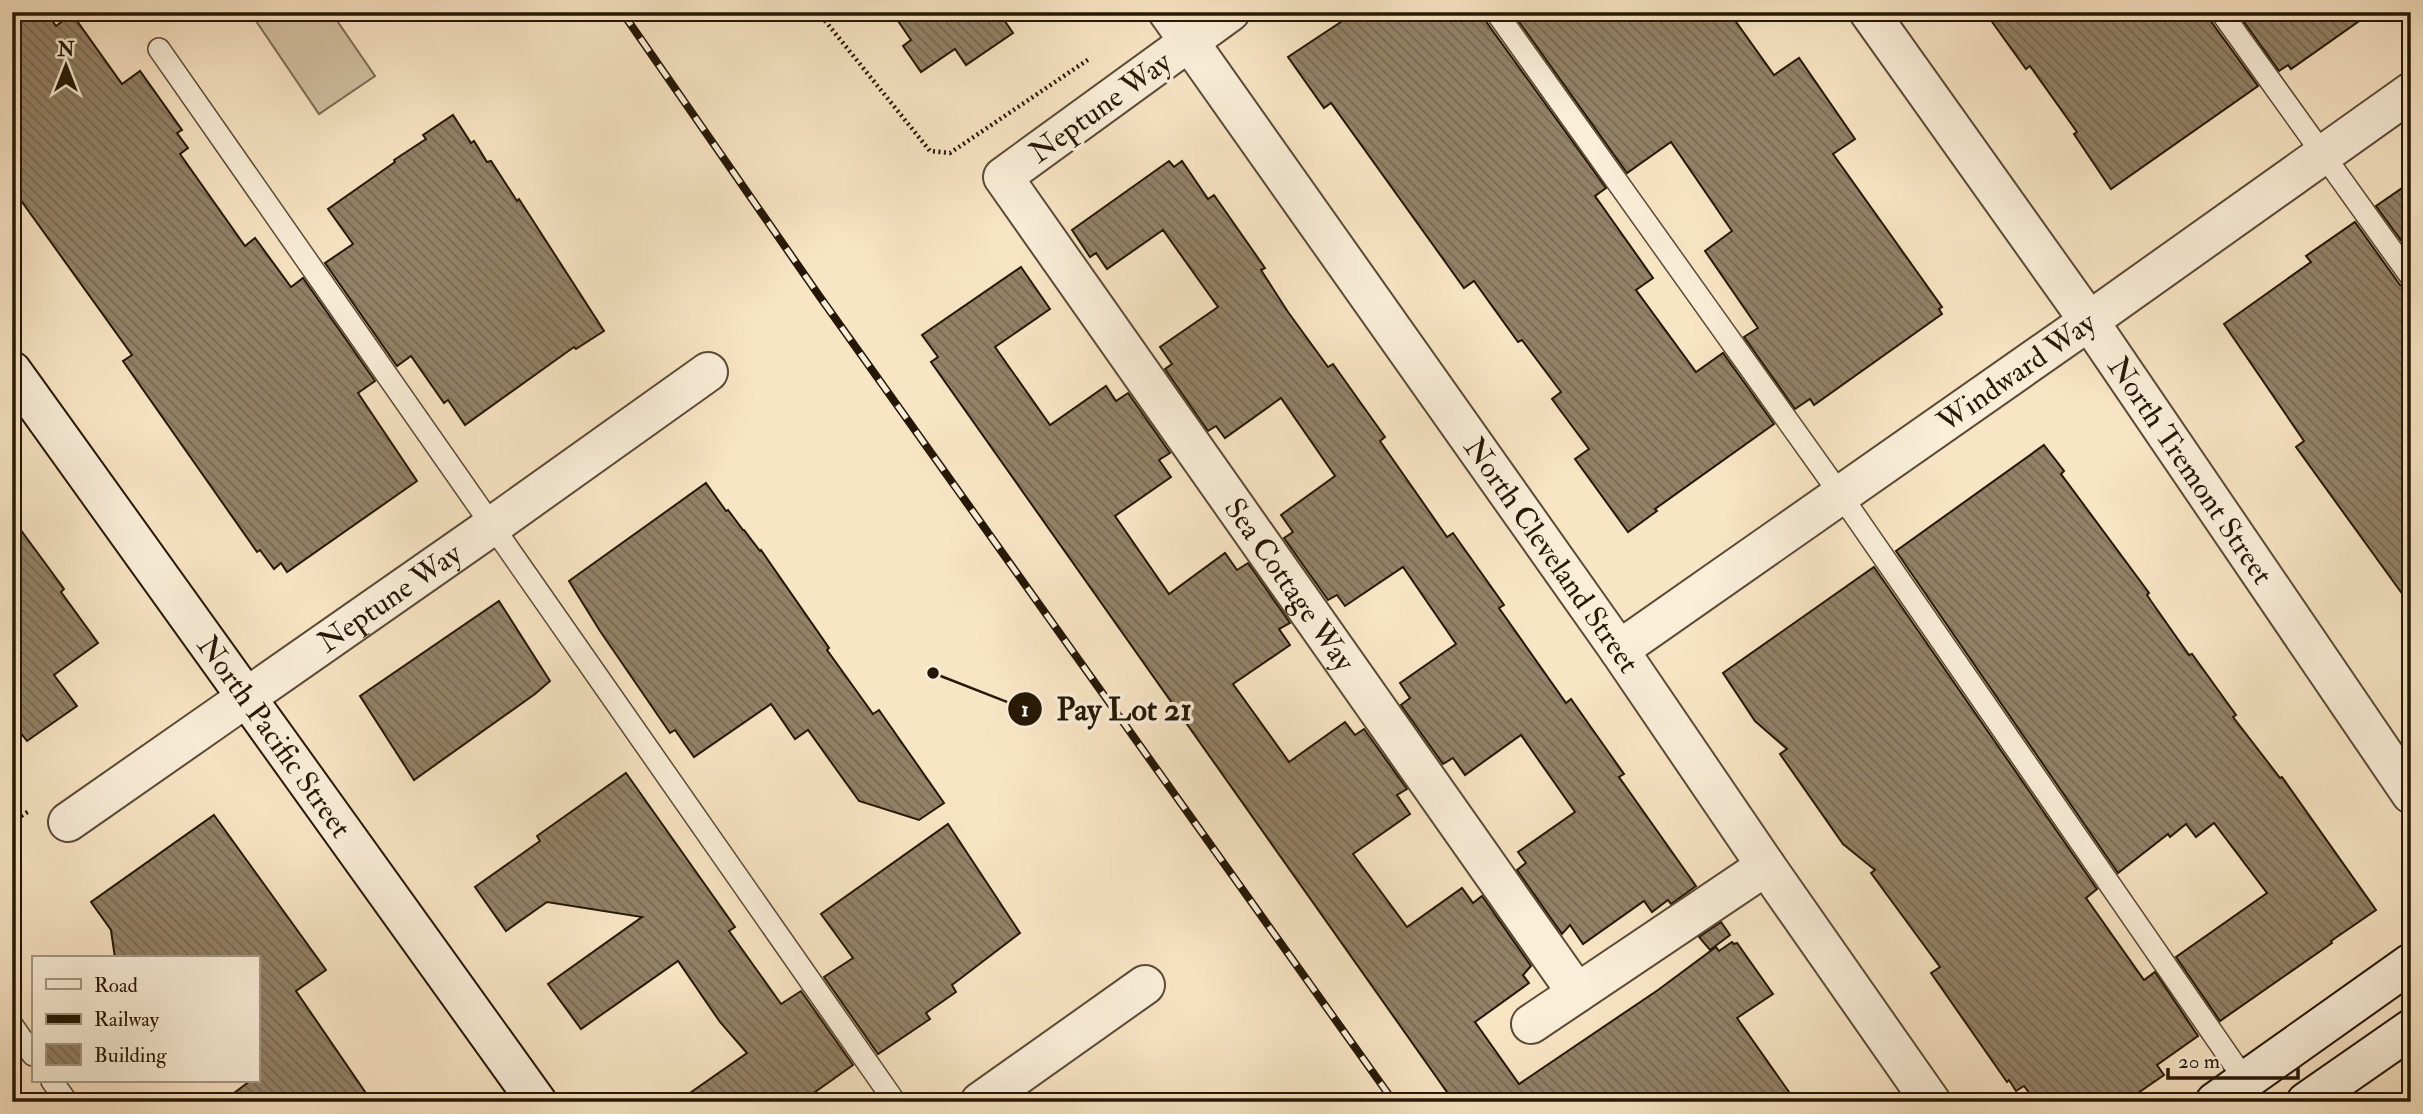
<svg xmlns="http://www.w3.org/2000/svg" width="2423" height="1114" font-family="'IM FELL Double Pica',serif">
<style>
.grass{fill:#d4c2a4;stroke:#7d6c54;stroke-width:2}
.building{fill:url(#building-back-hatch);stroke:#261705;stroke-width:2}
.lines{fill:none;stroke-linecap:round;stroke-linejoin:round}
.lane-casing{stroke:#5a4a35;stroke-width:24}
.street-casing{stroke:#5a4a35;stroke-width:42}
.secondary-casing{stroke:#261705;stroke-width:42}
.path{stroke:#261705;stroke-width:4.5;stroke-dasharray:2 3.5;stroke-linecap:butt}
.lane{stroke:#faeed9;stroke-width:21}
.street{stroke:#faeed9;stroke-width:38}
.secondary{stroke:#faeed9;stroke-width:38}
.rail-casing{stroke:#261705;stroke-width:8}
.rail{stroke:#faeed9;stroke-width:5;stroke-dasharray:16;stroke-linecap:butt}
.labels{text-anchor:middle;stroke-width:7;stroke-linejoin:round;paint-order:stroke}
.street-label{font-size:30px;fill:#261705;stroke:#faeed9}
.leader{fill:none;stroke:#261705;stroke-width:2.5}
.callout-dot{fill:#261705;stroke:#faeed9;stroke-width:2.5}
.mark-label{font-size:21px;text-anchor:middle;font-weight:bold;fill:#fff}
.callout-label{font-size:32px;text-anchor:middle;font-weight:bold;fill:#261705;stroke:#faeed9;stroke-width:7;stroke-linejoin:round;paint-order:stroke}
</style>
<defs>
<pattern id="building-back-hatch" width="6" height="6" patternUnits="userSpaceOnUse" patternTransform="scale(1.75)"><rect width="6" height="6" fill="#938268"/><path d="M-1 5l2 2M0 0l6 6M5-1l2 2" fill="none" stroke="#786954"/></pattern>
</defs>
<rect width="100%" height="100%" fill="#f8e5c4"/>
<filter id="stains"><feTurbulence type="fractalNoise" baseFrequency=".00286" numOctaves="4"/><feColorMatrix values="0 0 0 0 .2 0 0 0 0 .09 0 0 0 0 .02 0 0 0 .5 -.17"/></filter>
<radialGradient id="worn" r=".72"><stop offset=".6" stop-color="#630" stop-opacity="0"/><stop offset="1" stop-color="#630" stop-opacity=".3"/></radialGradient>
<polygon class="grass" points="250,12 331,12 375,76 319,114"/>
<g class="building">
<polygon points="12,12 46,12 56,26 72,14 122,84 140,71 182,130 177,133 188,148 180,154 245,246 255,238 291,287 303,278 375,381 358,393 417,481 287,572 281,563 274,569 260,550 257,552 123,361 132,355 12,188"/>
<polygon points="892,12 1009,12 1002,17 1013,33 966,65 955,49 921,72 903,46 911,40"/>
<polygon points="1356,12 1483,12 1485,20 1606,188 1595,196 1653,278 1636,290 1696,372 1723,353 1774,424 1655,509 1657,511 1628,532 1575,459 1589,449 1552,399 1561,392 1522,340 1518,342 1474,281 1464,288 1331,103 1324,108 1288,57"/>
<polygon points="1512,12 1729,12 1774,75 1799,58 1855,139 1833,154 1942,307 1939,309 1942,314 1814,405 1810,399 1795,409 1744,337 1758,328 1705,251 1732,231 1671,142 1627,173"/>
<polygon points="1985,12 2208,12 2210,20 2258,86 2111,189 2074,134 2077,132 2030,66 2026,69"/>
<polygon points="2237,12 2372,12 2291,69 2288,65 2279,71"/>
<polygon points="453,115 471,143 474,141 487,162 491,161 517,201 519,199 604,331 576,349 574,347 465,425 448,400 444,403 411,356 397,366 325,263 353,244 328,209 395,162 394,160 426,139 423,135"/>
<polygon points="1169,161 1174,167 1182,161 1208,199 1214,195 1265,268 1261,270 1288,312 1328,367 1333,364 1385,437 1380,441 1447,537 1453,533 1504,605 1499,608 1566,703 1571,699 1595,733 1624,774 1619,777 1696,886 1671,904 1668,900 1652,912 1644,901 1583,944 1570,925 1562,934 1517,870 1526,863 1518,852 1575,812 1521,735 1465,775 1453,758 1443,764 1401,705 1410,698 1400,683 1456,644 1403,567 1345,606 1337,595 1328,600 1284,538 1293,532 1281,515 1335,476 1281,398 1225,438 1216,426 1208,431 1165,369 1172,364 1160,347 1218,307 1163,230 1107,269 1096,253 1090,257 1072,230"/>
<polygon points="2411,182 2411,254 2376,206"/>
<polygon points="2355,222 2400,285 2411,290 2411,606 2296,447 2304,441 2224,324 2311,262 2306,256"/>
<polygon points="1021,267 1050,309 995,347 1050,425 1106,386 1116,401 1128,393 1170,453 1159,460 1171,477 1115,516 1169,594 1225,553 1237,570 1248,563 1290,623 1279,629 1290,645 1233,684 1289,762 1345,722 1355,735 1364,729 1407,789 1397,795 1410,814 1353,854 1407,927 1462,888 1473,903 1482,896 1531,966 1523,975 1529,983 1475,1022 1519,1084 1658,990 1716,947 1719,951 1732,942 1734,944 1737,943 1773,994 1737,1018 1796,1102 1454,1102 931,362 938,357 922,335"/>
<polygon points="2044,445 2064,471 2061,474 2149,593 2147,595 2151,601 2189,655 2192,654 2236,715 2233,717 2280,778 2282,777 2376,910 2331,941 2332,943 2220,1021 2176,957 2267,893 2214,823 2196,837 2186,824 2170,837 2168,834 2118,873 1896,551"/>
<polygon points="706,483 726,511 728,510 743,530 744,530 760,551 761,550 829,648 827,650 873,714 879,710 944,803 919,820 859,801 808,730 795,739 771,704 694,757 675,730 670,733 600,631 569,581"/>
<polygon points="12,518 64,589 61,592 98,643 54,675 77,706 27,741 12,722"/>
<polygon points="1874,567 2097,889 2086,898 2144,980 2155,972 2198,1036 2157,1065 2164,1075 2125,1102 2036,1102 2024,1086 2016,1091 2009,1080 2007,1082 1931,973 1940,967 1871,873 1875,870 1843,844 1780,754 1787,749 1755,721 1723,673"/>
<polygon points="499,601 550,681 535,694 414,780 360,696"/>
<polygon points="626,773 735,927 729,931 781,1004 801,991 853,1065 801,1102 677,1102 747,1053 720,1022 678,961 581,1029 548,984 642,917 547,902 506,931 475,887 540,841 537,836"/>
<polygon points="214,815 326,970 296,991 372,1102 222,1102 250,1081 257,1081 257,958 115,958 111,930 91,902"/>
<polygon points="948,824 1020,933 952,985 956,992 926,1013 930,1019 878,1054 824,977 853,958 821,914"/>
<polygon points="1721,922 1730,935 1710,950 1699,937"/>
</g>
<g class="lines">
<defs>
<g id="lane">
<polyline points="1496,12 1840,494 2245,1080"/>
<polyline points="2221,12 2411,277"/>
<polyline points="159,49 895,1102"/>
<polyline points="12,1025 33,1055"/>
<polyline points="52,1081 67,1102"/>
</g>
<g id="street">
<path id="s1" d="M1168,12l451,638 147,216 165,236"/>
<path id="s2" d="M1230,12l-227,165 574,816"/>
<path id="s3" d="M1869,12l220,309 322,473"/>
<path id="s4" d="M1619,650l470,-329 322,-229"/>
<path id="s5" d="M68,822l424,-296 216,-154"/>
<polyline points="1531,1024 1766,866"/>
<polyline points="980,1102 1145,985"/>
</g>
<g id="secondary">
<path id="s6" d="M12,371l525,731"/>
<polyline points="2215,1102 2411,963"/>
<polyline points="2306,1102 2411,1029"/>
</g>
</defs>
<use href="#lane" class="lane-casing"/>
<use href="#street" class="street-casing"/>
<use href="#secondary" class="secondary-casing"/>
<g class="path">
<polyline points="818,12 930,151 950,153 1089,59"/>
<polyline points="12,822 29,811"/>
</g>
<use href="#lane" class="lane"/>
<use href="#street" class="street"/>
<use href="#secondary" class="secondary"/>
<defs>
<polyline id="rail" points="622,12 820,297 1394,1102"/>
</defs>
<use href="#rail" class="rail-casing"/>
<use href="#rail" class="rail"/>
</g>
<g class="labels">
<g class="street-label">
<text transform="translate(1100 107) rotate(-36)" y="10">Neptune Way</text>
<text dy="10" stroke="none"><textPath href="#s4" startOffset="485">Windward Way</textPath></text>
<text dy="10" stroke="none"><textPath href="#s3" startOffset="560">North Tremont Street</textPath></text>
<text dy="10" stroke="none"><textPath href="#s1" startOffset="665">North Cleveland Street</textPath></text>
<text dy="10" stroke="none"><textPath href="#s2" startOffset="779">Sea Cottage Way</textPath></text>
<text dy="10" stroke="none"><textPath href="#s5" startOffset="392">Neptune Way</textPath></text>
<text dy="10" stroke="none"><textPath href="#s6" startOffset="450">North Pacific Street</textPath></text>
</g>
</g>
<path class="leader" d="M933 673L1025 709"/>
<g class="callout-dot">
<circle cx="933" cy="673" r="7"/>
<circle cx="1025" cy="709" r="18"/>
</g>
<g class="mark-label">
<text x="1025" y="716">1</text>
</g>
<g class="callout-label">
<text x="1124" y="720">Pay Lot 21</text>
</g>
<rect width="2423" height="1114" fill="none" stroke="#f8e5c4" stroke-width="42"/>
<rect x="14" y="14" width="2395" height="1086" fill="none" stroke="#261705" stroke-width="3.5"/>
<rect x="21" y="21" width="2381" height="1072" fill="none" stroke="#261705" stroke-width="2"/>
<rect x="32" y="956" width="228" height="126" fill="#faeed9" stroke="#a59884" stroke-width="2"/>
<rect x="46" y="979" width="35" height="10" fill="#faeed9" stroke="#a59884" stroke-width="2"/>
<text x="94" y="992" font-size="21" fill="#261705">Road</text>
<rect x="46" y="1014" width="35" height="10" fill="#261705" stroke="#a59884" stroke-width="2"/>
<text x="94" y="1026" font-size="21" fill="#261705">Railway</text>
<rect x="46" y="1044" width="35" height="21" fill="url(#building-back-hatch)" stroke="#a59884" stroke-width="2"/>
<text x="94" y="1062" font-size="21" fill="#261705">Building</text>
<g transform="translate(66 66)" stroke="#faeed9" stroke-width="5" paint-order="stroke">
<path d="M0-5L12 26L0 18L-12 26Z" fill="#261705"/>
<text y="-10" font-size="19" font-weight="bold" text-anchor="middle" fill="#261705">N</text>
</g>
<path d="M2168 1068v10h130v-10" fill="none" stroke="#261705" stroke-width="3.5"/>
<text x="2178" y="1068" font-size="21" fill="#261705" stroke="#faeed9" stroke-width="5" paint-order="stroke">20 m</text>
<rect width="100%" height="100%" filter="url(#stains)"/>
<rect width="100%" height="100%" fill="url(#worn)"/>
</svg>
